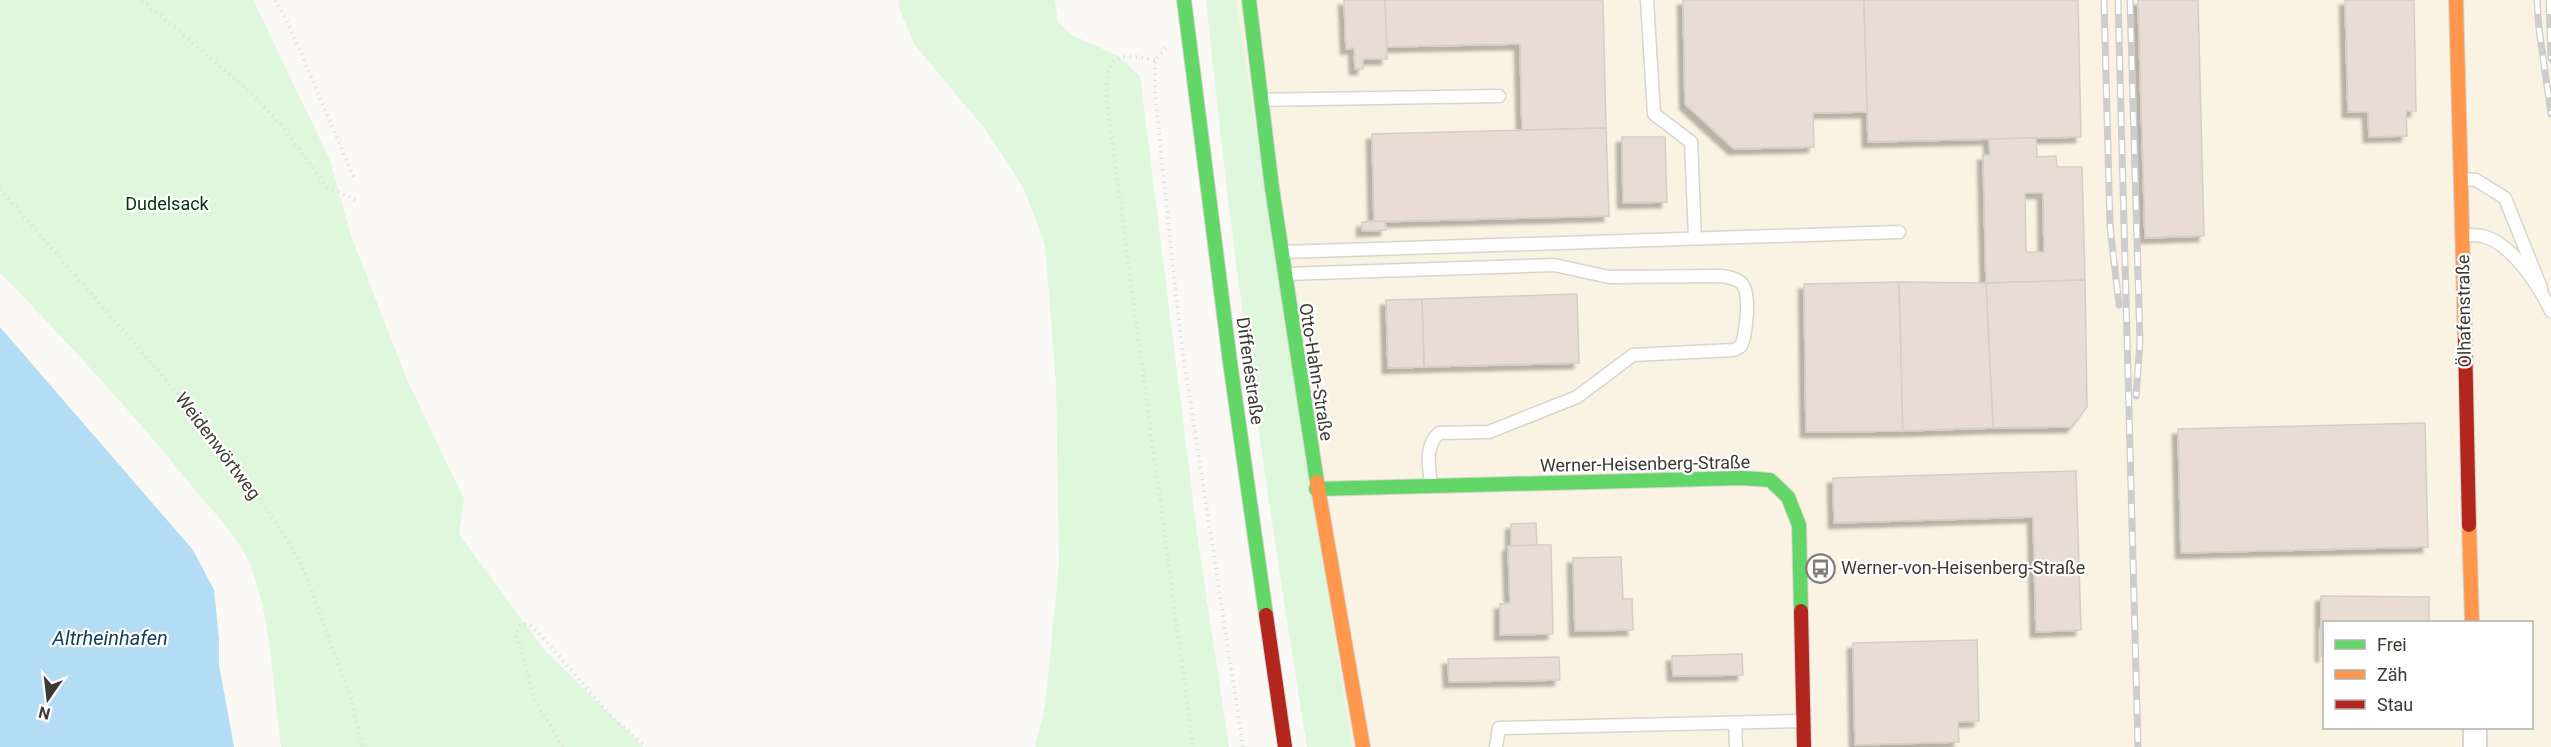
<svg xmlns="http://www.w3.org/2000/svg" width="2551" height="747" font-family="Roboto,sans-serif">
<style>
.built{fill:#faf2e2;fill-rule:evenodd}
.green{fill:#def7dd}
.water{fill:#b4dcf5}
.building{fill:#e8dcd5;stroke:#d3ceca;stroke-width:1.5;fill-rule:evenodd;filter:url(#shadow)}
.lines{fill:none;stroke-linecap:round;stroke-linejoin:round}
.lane-casing{stroke:#d8d5d0;stroke-width:15}
.street-casing{stroke:#d8d5d0;stroke-width:26}
.fast-casing{stroke:#d8d5d0;stroke-width:16}
.slow-casing{stroke:#d8d5d0;stroke-width:16}
.jam-casing{stroke:#d8d5d0;stroke-width:16}
.path{stroke:#e2e2e1;stroke-width:4;stroke-dasharray:1.5 4.5;stroke-linecap:butt}
.lane{stroke:#fefefe;stroke-width:12}
.street{stroke:#fefefe;stroke-width:22}
.fast{stroke:#63d668;stroke-width:14}
.slow{stroke:#ff974d;stroke-width:14}
.jam{stroke:#b3261e;stroke-width:14}
.rail-casing{stroke:#cdcdcb;stroke-width:7}
.rail{stroke:#fff;stroke-width:4.5;stroke-dasharray:14;stroke-linecap:butt}
.labels{text-anchor:middle;stroke-width:4.5;stroke-linejoin:round;paint-order:stroke}
.park-label{font-size:18px;fill:#003409;stroke:#fff}
.street-label{font-size:18px;fill:#3e3a33;stroke:#fff}
.poi-label{font-size:18px;fill:#3e3a33;stroke:#fff;text-anchor:start}
.water-label{font-size:20px;font-style:italic;fill:#114059;stroke:#fff}
</style>
<defs>
<filter id="shadow"><feDropShadow dx="-5.5" dy="5.5" stdDeviation="1.5" flood-color="#0004"/></filter>
</defs>
<rect width="100%" height="100%" fill="#fbf9f5"/>
<path class="built" d="M1236,0h1315v747h-1199zM2324,622h208v106h-208z"/>
<g class="green">
<path d="M0,0h253l77,160 21,76 57,146 56,117 -5,35 86,117 99,96h-363c-8,-59 -9,-124 -30,-180 -11,-29 -37,-54 -56,-77 -61,-76 -127,-148 -195,-217z"/>
<polygon points="899,0 1055,0 1058,22 1072,35 1118,56 1140,76 1198,541 1229,747 1035,747 1045,707 1059,563 1056,383 1045,244 1023,187 985,129 914,44 898,5"/>
<path d="M1206,0h30l116,747h-45c-40,-248 -76,-497 -101,-747z"/>
</g>
<polygon class="water" points="0,327 193,550 214,590 219,638 219,665 234,747 0,747"/>
<g class="building">
<polygon points="1344,0 1385,0 1387,59 1363,59 1363,69 1355,69 1354,48 1346,49"/>
<polygon points="1385,0 1603,0 1606,128 1522,130 1520,44 1387,47"/>
<polygon points="1683,0 1864,0 1867,112 1813,113 1814,147 1734,149 1685,104"/>
<polygon points="1864,0 2078,0 2081,137 1868,142"/>
<polygon points="2138,0 2198,0 2204,236 2145,238"/>
<polygon points="2345,0 2414,0 2416,111 2406,111 2407,136 2369,137 2368,112 2348,112"/>
<polygon points="1606,128 1609,216 1374,222 1372,134"/>
<polygon points="1622,137 1665,137 1667,202 1623,203"/>
<path d="M2036,138l1,19 19,-1 1,11h25l3,113 -99,3 -3,-128h7l-1,-16zM2025,193h18l1,59h-18z"/>
<polygon points="1385,221 1386,230 1362,231 1362,222"/>
<polygon points="2085,280 2087,407 2072,427 1993,428 1986,283"/>
<polygon points="1899,282 1903,431 1806,432 1804,284"/>
<polygon points="1899,282 1986,283 1993,428 1903,431"/>
<polygon points="1577,294 1579,363 1424,367 1422,299"/>
<polygon points="1422,299 1424,367 1388,368 1386,300"/>
<polygon points="2425,423 2428,547 2181,553 2178,429"/>
<polygon points="2076,471 2081,630 2036,632 2033,517 1834,523 1833,478"/>
<polygon points="1536,523 1537,545 1511,546 1511,524"/>
<polygon points="1537,545 1551,545 1553,634 1500,635 1500,604 1510,603 1508,546"/>
<polygon points="1621,557 1623,599 1632,599 1633,630 1575,631 1573,558"/>
<polygon points="2321,596 2429,597 2429,622 2324,622 2324,656 2321,656"/>
<polygon points="1977,640 1979,721 1958,722 1959,742 1855,745 1853,643"/>
<polygon points="1742,654 1743,675 1673,676 1672,656"/>
<polygon points="1559,657 1560,680 1449,682 1448,659"/>
</g>
<g class="lines">
<defs>
<g id="lane">
<polyline points="1647,0 1654,114 1691,142 1695,238"/>
<polyline points="1261,100 1499,96"/>
<polyline points="2462,179 2476,180 2505,198 2541,288"/>
<path d="M2463,235c6,0 13,0 19,1 29,6 57,50 69,75"/>
<polyline points="1283,252 1899,232"/>
<path d="M1286,274l268,-9 55,12 111,-1c8,1 17,2 22,8 9,10 4,51 -1,62l-7,4 -101,5 -56,42 -88,35 -50,1c-15,14 -10,33 -8,52"/>
<polyline points="1735,723 1736,747"/>
<polyline points="1496,747 1499,728 1803,721"/>
</g>
<polyline id="street" points="2475,728 2475,747"/>
<g id="fast">
<polyline points="1184,0 1230,362 1266,615"/>
<polyline points="1249,0 1272,188 1317,482"/>
<polyline points="1316,489 1742,478 1770,480 1788,497 1799,525 1801,611"/>
</g>
<g id="slow">
<polyline points="2456,0 2465,339"/>
<polyline points="1317,482 1363,747"/>
<polyline points="2469,525 2472,622"/>
</g>
<g id="jam">
<polyline points="2465,339 2469,525"/>
<polyline points="1801,611 1804,747"/>
<polyline points="1266,615 1285,747"/>
</g>
</defs>
<use href="#lane" class="lane-casing"/>
<use href="#street" class="street-casing"/>
<use href="#fast" class="fast-casing"/>
<use href="#slow" class="slow-casing"/>
<use href="#jam" class="jam-casing"/>
<g class="path">
<polyline points="142,0 250,92 281,125 327,187 356,200"/>
<polyline points="275,0 288,23 355,180"/>
<polyline points="1166,48 1155,60 1155,95 1180,333 1243,747"/>
<path d="M1155,60c-45,-9 -50,-1 -48,43l86,644"/>
<polyline points="0,189 173,388 279,526 301,563 351,698 362,747"/>
<polyline points="563,747 535,700 516,634 520,625 529,624 539,633 609,714 646,747"/>
</g>
<use href="#lane" class="lane"/>
<use href="#street" class="street"/>
<use href="#fast" class="fast"/>
<use href="#slow" class="slow"/>
<use href="#jam" class="jam"/>
<defs>
<g id="rail">
<polyline points="2104,0 2110,226 2119,305"/>
<polyline points="2118,0 2138,747"/>
<polyline points="2130,0 2140,342 2136,396"/>
<polyline points="2537,0 2539,29 2551,114"/>
<polyline points="2549,0 2551,59"/>
</g>
</defs>
<use href="#rail" class="rail-casing"/>
<use href="#rail" class="rail"/>
</g>
<defs>
<symbol id="bus-ring" viewBox="-11 -11 22 22"><circle r="9.5" fill="#fff" stroke="#807d77" stroke-width="1.5"/><path d="M-5-6H5V4H4V6H2V4H-2V6H-4V4H-5ZM-3.5-4V0h7V-4ZM-3.5 1.2v1.5H-2V1.2ZM2 1.2v1.5H3.5V1.2Z" fill="#807d77"/></symbol>
</defs>
<g fill-rule="evenodd">
<use href="#bus-ring" x="1804" y="552" width="33" height="33"/>
</g>
<g class="labels">
<g class="park-label">
<text x="167" y="210">Dudelsack</text>
</g>
<g class="street-label">
<text transform="translate(2464 311) rotate(-91)" y="6">Ölhafenstraße</text>
<text transform="translate(1250 371) rotate(82)" y="6">Diffenéstraße</text>
<text transform="translate(1316 372) rotate(81)" y="6">Otto-Hahn-Straße</text>
<text transform="translate(218 446) rotate(53)" y="6">Weidenwörtweg</text>
<text transform="translate(1645 464) rotate(-1)" y="6">Werner-Heisenberg-Straße</text>
</g>
<g class="poi-label">
<text x="1841" y="574">Werner-von-Heisenberg-Straße</text>
</g>
<g class="water-label">
<text x="110" y="645">Altrheinhafen</text>
</g>
</g>
<rect x="2323" y="621" width="210" height="108" fill="#ffffff" stroke="#b2b0ad" stroke-width="1.5"/>
<rect x="2335" y="640" width="30" height="9" fill="#63d668" stroke="#b2b0ad" stroke-width="1.5"/>
<text x="2377" y="651" font-size="18" fill="#3e3a33">Frei</text>
<rect x="2335" y="670" width="30" height="9" fill="#ff974d" stroke="#b2b0ad" stroke-width="1.5"/>
<text x="2377" y="681" font-size="18" fill="#3e3a33">Zäh</text>
<rect x="2335" y="700" width="30" height="9" fill="#b3261e" stroke="#b2b0ad" stroke-width="1.5"/>
<text x="2377" y="711" font-size="18" fill="#3e3a33">Stau</text>
<g transform="translate(48 699) rotate(194)" stroke="#ffffff" stroke-width="4.5" paint-order="stroke">
<path d="M0-4.5L10 22L0 15L-10 22Z" fill="#3e3a33"/>
<text y="-9" font-size="16" font-weight="bold" text-anchor="middle" fill="#3e3a33">N</text>
</g>
</svg>
